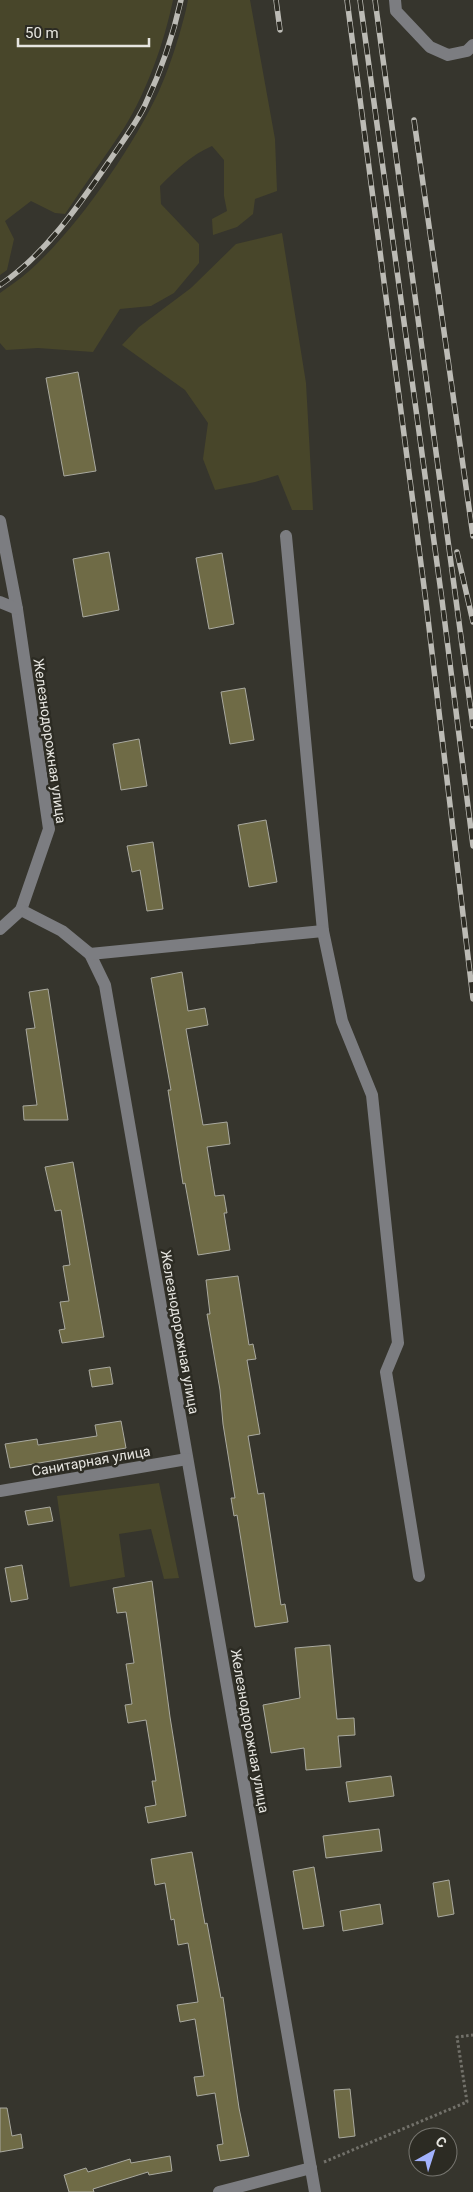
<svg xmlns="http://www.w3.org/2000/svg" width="473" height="2192" font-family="Roboto,sans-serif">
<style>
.green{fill:#48462a}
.building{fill:#6f6b46;stroke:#a9a99f}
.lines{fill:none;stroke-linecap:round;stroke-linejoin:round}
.path{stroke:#72716a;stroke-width:3;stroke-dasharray:2.5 2.5;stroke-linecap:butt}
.minor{stroke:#7c7d81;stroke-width:12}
.rail-casing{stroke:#bcbbb5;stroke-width:5.5}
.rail{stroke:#2c2b23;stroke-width:4;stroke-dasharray:11;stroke-linecap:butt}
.labels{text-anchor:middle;stroke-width:5;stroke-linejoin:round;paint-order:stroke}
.street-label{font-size:14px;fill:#e6e5e0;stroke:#2c2b23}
</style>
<rect width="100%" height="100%" fill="#36352d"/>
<g class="green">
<path d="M0,0h173c-9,43 -26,91 -49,128 -19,29 -40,57 -59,86l-10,-1 -24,-12 -26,20 9,18 -7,31 -7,5z"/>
<path d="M188,0h62l25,139 2,52 -22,8 -2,15 -16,13 -24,8 -1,-16 15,-8 -3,-15v-36l-12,-14c-21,9 -36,24 -52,40l1,18 38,40v19l-25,30 -23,13 -31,3 -27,43 -55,-4 -32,2 -6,-7v-50c9,-7 19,-13 28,-21 48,-42 104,-123 131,-181 11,-24 24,-65 29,-91z"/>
<polygon points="282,233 306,383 313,510 292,510 278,475 255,482 215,490 203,459 208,423 185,390 122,345 139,327 191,288 236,244"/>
<polygon points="159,1483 179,1578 164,1579 151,1529 119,1534 125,1577 70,1587 57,1496"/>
</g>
<g class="building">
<polygon points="78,372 96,471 64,476 46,378"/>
<polygon points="109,552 119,610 83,617 73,559"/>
<polygon points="222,553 234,624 209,629 196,558"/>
<polygon points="245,688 254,740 230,744 221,692"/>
<polygon points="139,739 147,786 121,790 113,744"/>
<polygon points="266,820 277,882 249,887 238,825"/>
<polygon points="153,842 163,909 147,911 140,870 132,872 127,846"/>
<polygon points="182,972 188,1011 205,1008 208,1025 186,1029 203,1125 227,1122 230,1144 207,1147 215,1196 224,1195 227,1213 224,1213 230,1250 198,1255 185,1183 183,1184 168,1090 171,1090 151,978"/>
<polygon points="48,989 68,1120 24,1120 23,1106 37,1105 26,1029 35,1028 29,992"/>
<polygon points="73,1162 104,1337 62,1343 59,1330 65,1329 60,1302 69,1301 63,1266 70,1265 61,1210 55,1211 45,1167"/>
<polygon points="238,1276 249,1345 253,1344 256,1359 247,1360 260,1434 248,1436 258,1494 264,1493 281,1605 285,1604 288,1622 255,1627 237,1515 234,1516 231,1498 235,1498 223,1424 220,1390 207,1314 210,1314 206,1280"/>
<polygon points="110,1367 113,1384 92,1387 89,1370"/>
<polygon points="121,1421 126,1448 10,1468 5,1444 37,1439 38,1445 97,1436 95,1425"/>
<polygon points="50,1507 53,1521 28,1525 25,1511"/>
<polygon points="22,1565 28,1599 11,1602 5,1568"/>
<polygon points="152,1581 170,1717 186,1816 148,1823 145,1807 156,1805 152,1781 156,1781 146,1720 128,1723 125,1705 132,1704 126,1664 134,1663 126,1612 117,1613 113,1588"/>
<polygon points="330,1645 337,1719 354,1718 355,1735 338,1736 341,1767 306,1770 304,1748 271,1753 263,1705 300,1698 295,1648"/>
<polygon points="391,1776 394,1796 349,1802 346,1782"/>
<polygon points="379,1829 382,1851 326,1858 323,1836"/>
<polygon points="192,1852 205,1924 207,1923 221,1998 223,1997 239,2108 249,2156 220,2161 217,2145 223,2144 215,2093 197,2096 194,2077 204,2076 195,2019 180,2022 177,2005 198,2002 188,1943 178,1945 174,1919 171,1920 165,1883 155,1885 151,1859"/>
<polygon points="314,1867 324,1926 303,1929 293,1871"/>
<polygon points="449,1880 454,1914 438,1917 433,1883"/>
<polygon points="380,1904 383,1924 343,1931 340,1911"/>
<polygon points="350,2089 355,2136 339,2138 334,2090"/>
<polygon points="0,2108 7,2108 12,2136 21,2134 23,2148 0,2152"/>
<polygon points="170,2156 172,2171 149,2175 148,2172 93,2189 94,2192 69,2192 64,2175 86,2168 88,2172 130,2159 131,2163"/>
</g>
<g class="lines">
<polyline class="path" points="324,2162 467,2102 457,2037 473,2035"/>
<g class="minor">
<polyline points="395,0 396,11 430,47 448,55 467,51 473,45"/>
<polyline points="0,521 17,609 49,829 21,910"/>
<polyline points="286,536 323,931 342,1021 372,1095 398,1343 386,1372 419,1576"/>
<polyline points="0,602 17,609"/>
<polyline points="21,910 62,931 90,954 105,985 315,2192"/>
<polyline points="0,929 21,910"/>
<polyline points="90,954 323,931"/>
<polyline points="0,1491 187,1459"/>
<polyline points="219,2192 311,2168"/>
</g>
<defs>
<g id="rail">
<polyline points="276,0 280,30"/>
<polyline points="347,0 426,602 473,999"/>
<polyline points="360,0 442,600 473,846"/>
<polyline points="375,0 473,726"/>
<polyline points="414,120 473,536"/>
<path d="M0,285c46,-31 79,-80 110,-125 12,-18 26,-36 35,-55 16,-34 28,-69 36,-105"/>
<polyline points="457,552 473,622"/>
</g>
</defs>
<use href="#rail" class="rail-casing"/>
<use href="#rail" class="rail"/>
</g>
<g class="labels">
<g class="street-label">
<text transform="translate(50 741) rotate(82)" y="5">Железнодорожная улица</text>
<text transform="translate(180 1332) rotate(80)" y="5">Железнодорожная улица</text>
<text transform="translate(91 1461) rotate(-10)" y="5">Санитарная улица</text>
<text transform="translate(250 1731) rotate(80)" y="5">Железнодорожная улица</text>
</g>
</g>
<g transform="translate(433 2152) rotate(39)"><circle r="24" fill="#2c2b23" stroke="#76756f"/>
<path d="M0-4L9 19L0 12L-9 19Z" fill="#a2b2fd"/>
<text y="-8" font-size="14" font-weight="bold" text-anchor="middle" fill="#e6e5e0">С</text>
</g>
<path d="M18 38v8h131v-8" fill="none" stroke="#e6e5e0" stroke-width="2.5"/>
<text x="25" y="38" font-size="15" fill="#e6e5e0" stroke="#2c2b23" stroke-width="4" paint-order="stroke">50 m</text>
</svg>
